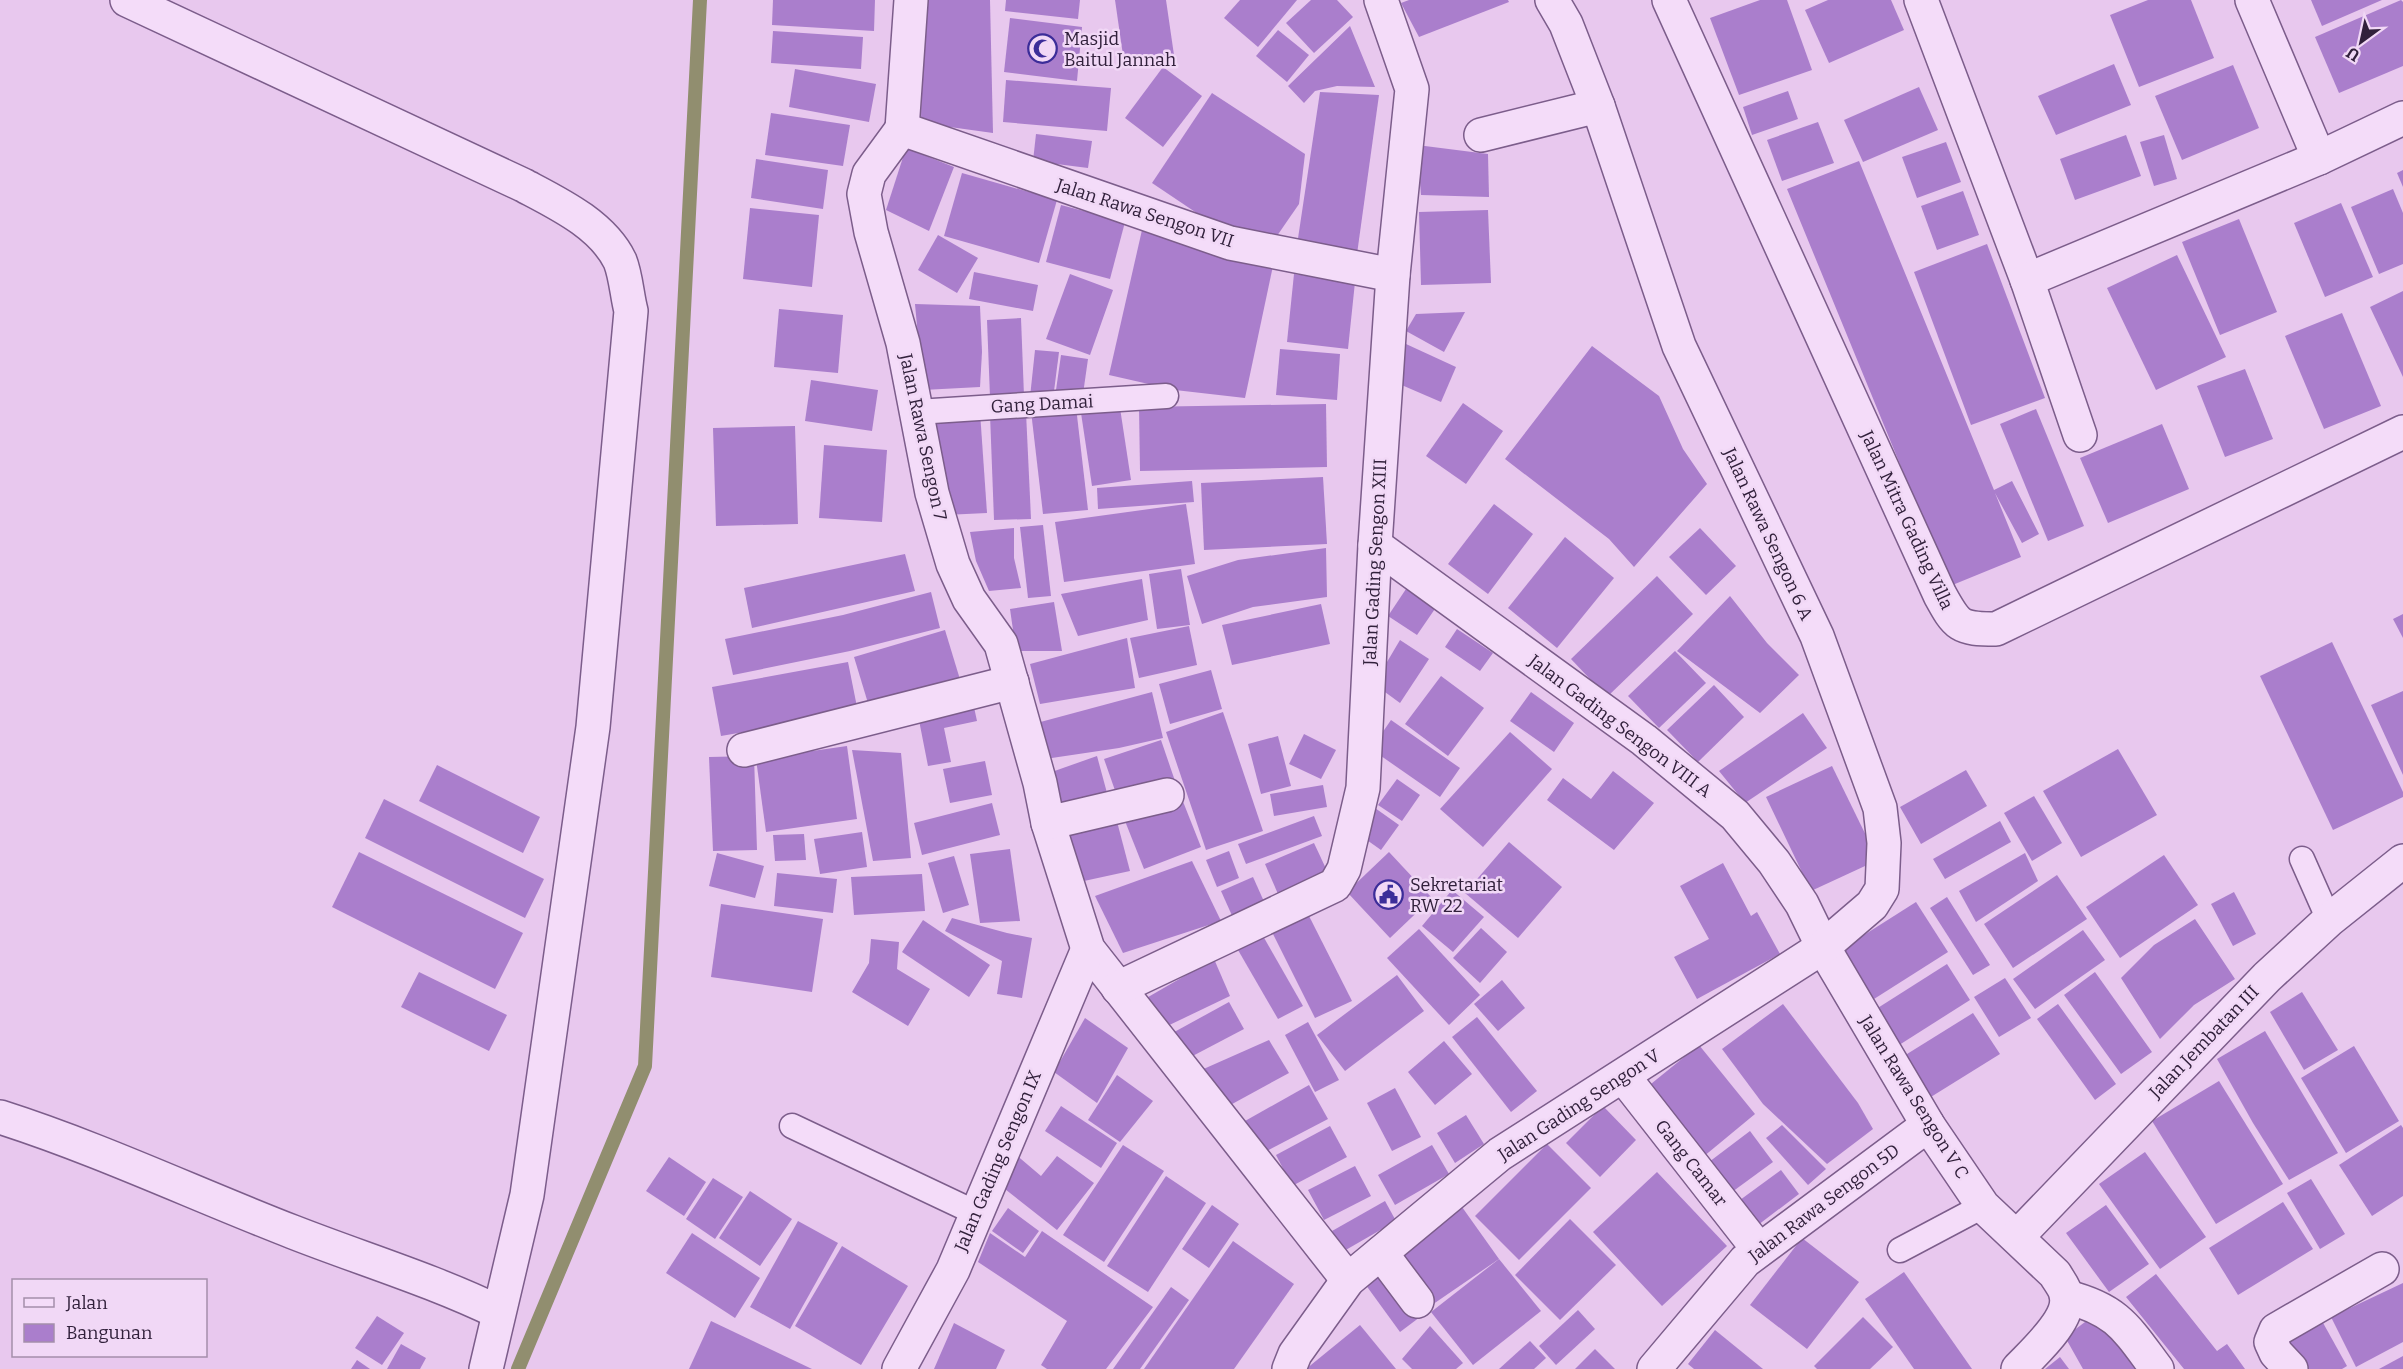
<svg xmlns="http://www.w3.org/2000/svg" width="2403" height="1369" font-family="Bitter,serif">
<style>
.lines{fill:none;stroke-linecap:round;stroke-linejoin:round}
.stream{stroke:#918e6f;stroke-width:14}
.building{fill:#aa7ecc}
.lane-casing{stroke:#7c5d8b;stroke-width:27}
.street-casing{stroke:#7c5d8b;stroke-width:36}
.lane{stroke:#f4dcf9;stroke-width:24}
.street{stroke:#f4dcf9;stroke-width:33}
.labels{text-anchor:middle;stroke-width:5;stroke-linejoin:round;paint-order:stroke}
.poi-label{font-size:18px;fill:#31203b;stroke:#f1d8f6;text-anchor:start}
.street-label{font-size:18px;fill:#31203b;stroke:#f1d8f6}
</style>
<rect width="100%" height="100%" fill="#e8c8ee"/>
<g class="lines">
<polyline class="stream" points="518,1369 645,1066 700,0"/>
</g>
<g class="building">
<polygon points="773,0 875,0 874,31 772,25"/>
<polygon points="922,0 990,0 993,133 921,123"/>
<polygon points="1006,0 1080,0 1078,19 1005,11"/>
<polygon points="1115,0 1166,0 1174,55 1124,62"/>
<polygon points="1240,0 1297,0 1258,47 1224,18"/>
<polygon points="1311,0 1337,0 1353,17 1314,53 1286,23"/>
<polygon points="1409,0 1508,0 1509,2 1419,37 1401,3"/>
<polygon points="1760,0 1787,0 1812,70 1739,95 1710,18"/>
<polygon points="1828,0 1891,0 1904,30 1829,63 1805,10"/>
<polygon points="2148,0 2191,0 2214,58 2139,87 2110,15"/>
<polygon points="2311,0 2382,0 2322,26"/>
<polygon points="2401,0 2403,2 2403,66 2339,93 2315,37"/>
<polygon points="1010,18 1082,27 1077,81 1004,72"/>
<polygon points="1350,26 1375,87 1337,86 1315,91 1304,103 1288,86"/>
<polygon points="1278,30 1309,55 1287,82 1256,56"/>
<polygon points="773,31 863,37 861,69 771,63"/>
<polygon points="2114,64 2131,105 2056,135 2038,96"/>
<polygon points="2233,65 2259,128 2182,160 2155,96"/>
<polygon points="1163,67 1202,96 1163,147 1125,118"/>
<polygon points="795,69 876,84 869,122 789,107"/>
<polygon points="1006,80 1111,88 1107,131 1003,122"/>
<polygon points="1919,87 1938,130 1863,162 1844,120"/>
<polygon points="1788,91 1798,119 1752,135 1743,107"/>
<polygon points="1320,92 1379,95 1357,254 1297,245"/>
<polygon points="1212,93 1305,154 1299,204 1268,249 1228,234 1152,183"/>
<polygon points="771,113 850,125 843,166 765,155"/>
<polygon points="1818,122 1834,163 1782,181 1767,140"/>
<polygon points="1036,134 1092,141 1088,168 1033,161"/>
<polygon points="2126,135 2141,176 2075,200 2060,159"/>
<polygon points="2164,135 2177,179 2154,186 2140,142"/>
<polygon points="1946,142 1961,182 1917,198 1902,157"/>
<polygon points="1417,145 1488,154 1489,197 1421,195"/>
<polygon points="906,148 954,167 929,231 886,210"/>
<polygon points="756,159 828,170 823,209 751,198"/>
<polygon points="1859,161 1994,490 2012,481 2039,534 2022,543 1995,493 2021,557 1950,586 1787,189"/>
<polygon points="2403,170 2403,187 2397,173"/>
<polygon points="962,173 1057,200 1039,263 944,236"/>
<polygon points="2393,189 2403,213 2403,264 2379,274 2351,207"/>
<polygon points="1963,191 1979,235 1937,250 1921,206"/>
<polygon points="2341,203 2373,277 2325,297 2294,223"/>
<polygon points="1061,205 1125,222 1110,279 1046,262"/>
<polygon points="750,208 819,215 812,287 743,279"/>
<polygon points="1488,210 1491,283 1421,285 1419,212"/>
<polygon points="2239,219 2277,312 2220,335 2182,242"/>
<polygon points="1142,230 1274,261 1245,398 1175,390 1109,375"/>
<polygon points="938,235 978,258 957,293 918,270"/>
<polygon points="1987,244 2045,398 1971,425 1914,272"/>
<polygon points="2177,255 2226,357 2156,390 2107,288"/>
<polygon points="974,272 1038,285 1033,311 969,299"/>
<polygon points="1070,274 1113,290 1090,355 1046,339"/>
<polygon points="1294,274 1355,282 1348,349 1287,342"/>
<polygon points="2403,291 2403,377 2370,307"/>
<polygon points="915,304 980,306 982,352 980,387 923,390"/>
<polygon points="779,309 843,315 838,373 774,367"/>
<polygon points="1465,312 1444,352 1406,331 1416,314"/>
<polygon points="2342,313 2381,406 2324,429 2285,336"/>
<polygon points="1021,318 1024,396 990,397 987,320"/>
<polygon points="1406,344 1456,367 1441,402 1390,380"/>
<polygon points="1592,346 1659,396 1683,449 1707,484 1634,567 1609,539 1505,459"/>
<polygon points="1280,349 1340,354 1337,400 1276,395"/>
<polygon points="1035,350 1059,352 1053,399 1030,397"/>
<polygon points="1061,355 1088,359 1082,401 1055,397"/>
<polygon points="2245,369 2273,439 2225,457 2197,386"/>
<polygon points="811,380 878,390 872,431 805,421"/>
<polygon points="1463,403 1503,431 1466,484 1426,456"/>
<polygon points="1326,404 1327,467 1140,471 1139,407"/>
<polygon points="1076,407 1088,510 1043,514 1031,411"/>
<polygon points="1120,408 1131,480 1092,486 1081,413"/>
<polygon points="2036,409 2084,526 2048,541 2000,424"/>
<polygon points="980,412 987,513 945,515 935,418"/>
<polygon points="1026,412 1031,519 994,520 990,414"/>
<polygon points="2162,424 2189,489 2108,523 2080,458"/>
<polygon points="795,426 798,524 716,526 713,428"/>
<polygon points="824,445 887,450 882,522 819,518"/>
<polygon points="1323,477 1327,544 1204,550 1201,483"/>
<polygon points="1192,481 1194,502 1098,509 1097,488"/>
<polygon points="1186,504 1195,564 1064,582 1055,522"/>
<polygon points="1494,504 1533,534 1488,594 1448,564"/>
<polygon points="1043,525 1051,596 1028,598 1020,527"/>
<polygon points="1014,528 1014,558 1021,588 989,591 976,561 970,532"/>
<polygon points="1700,528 1736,566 1706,595 1669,557"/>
<polygon points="1565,537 1614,578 1557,648 1508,608"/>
<polygon points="1326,548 1327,597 1253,607 1202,624 1187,576 1238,560"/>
<polygon points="905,554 915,591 752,628 744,588"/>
<polygon points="1181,569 1190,625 1157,629 1149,574"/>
<polygon points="1657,576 1693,614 1607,697 1571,659"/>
<polygon points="1142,579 1148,620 1078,636 1061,594"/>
<polygon points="1410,583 1439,603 1417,635 1388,616"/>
<polygon points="931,592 940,628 850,651 733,675 725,639 843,615"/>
<polygon points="1730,596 1767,643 1799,675 1760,713 1677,651"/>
<polygon points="1054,602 1062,651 1016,651 1010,609"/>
<polygon points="1321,604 1330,644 1232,665 1222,625"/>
<polygon points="2403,614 2403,638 2393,619"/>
<polygon points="1189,626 1197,665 1139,678 1130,638"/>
<polygon points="1457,629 1493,653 1480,671 1445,647"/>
<polygon points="945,630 962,686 871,713 854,657"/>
<polygon points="1127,638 1135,688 1040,704 1030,664"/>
<polygon points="1400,640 1429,659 1400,703 1374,684"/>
<polygon points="2332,642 2403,792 2403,797 2333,830 2260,676"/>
<polygon points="1675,651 1706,683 1659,728 1628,696"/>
<polygon points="848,662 858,712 721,736 712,687"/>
<polygon points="1211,670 1222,709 1170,724 1159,684"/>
<polygon points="1441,676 1484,708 1448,756 1405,724"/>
<polygon points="1714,685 1744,717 1698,762 1667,730"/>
<polygon points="2403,691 2403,775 2371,705"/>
<polygon points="1152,692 1163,738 1119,748 1045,759 1033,724"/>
<polygon points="1531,692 1574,723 1554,752 1510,721"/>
<polygon points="972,698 977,721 944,728 951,762 928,766 917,710"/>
<polygon points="1223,712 1263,831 1206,850 1166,732"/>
<polygon points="1803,713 1827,748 1745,803 1719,771"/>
<polygon points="1391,720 1460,768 1440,797 1371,749"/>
<polygon points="1510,732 1552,769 1483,847 1440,809"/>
<polygon points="1304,734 1336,750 1321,779 1289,764"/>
<polygon points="1278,736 1291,786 1261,794 1248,744"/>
<polygon points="1161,740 1175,781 1118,799 1104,759"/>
<polygon points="847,746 857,819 766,832 756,759"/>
<polygon points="2118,749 2157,815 2081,857 2043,791"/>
<polygon points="852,750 901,753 911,858 873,861"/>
<polygon points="754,756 757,850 713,851 709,757"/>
<polygon points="1097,756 1110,804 1057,812 1046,774"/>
<polygon points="985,761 992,795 950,803 943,769"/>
<polygon points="437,765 540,817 523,853 419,801"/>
<polygon points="1832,766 1878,860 1811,891 1766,797"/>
<polygon points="1966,770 1987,806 1921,844 1900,807"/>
<polygon points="1613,771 1654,803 1614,850 1547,800 1563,778 1591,799"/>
<polygon points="1397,779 1420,795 1402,821 1378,805"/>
<polygon points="1323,785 1327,807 1274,816 1270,794"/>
<polygon points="1180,794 1201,847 1144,869 1123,816"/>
<polygon points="2034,796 2062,843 2032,861 2004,813"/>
<polygon points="384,799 544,879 525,918 365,838"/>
<polygon points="992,803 1000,835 922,855 914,823"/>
<polygon points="1375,808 1399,825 1381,850 1357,833"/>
<polygon points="1115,814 1130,871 1084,881 1067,836"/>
<polygon points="1314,816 1322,836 1246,864 1238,844"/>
<polygon points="2000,821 2011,842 1945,879 1933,859"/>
<polygon points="862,832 867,867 820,874 814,839"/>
<polygon points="804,834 806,860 775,861 773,835"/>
<polygon points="1509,842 1562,887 1518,938 1465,893"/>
<polygon points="1314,843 1328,873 1278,894 1265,864"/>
<polygon points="1010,849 1020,921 980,923 970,854"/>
<polygon points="1229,851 1239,878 1217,887 1206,860"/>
<polygon points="359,852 523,933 495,989 332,907"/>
<polygon points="1389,852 1432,898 1390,938 1347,892"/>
<polygon points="717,853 764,866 755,898 709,886"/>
<polygon points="2025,853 2038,881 1976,922 1959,891"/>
<polygon points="2164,855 2198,905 2120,958 2086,907"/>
<polygon points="954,856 969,905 943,913 928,863"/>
<polygon points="1192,861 1221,921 1123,953 1095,896"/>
<polygon points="1723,863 1751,916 1757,912 1780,954 1697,999 1674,957 1709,939 1680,886"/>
<polygon points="777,873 837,879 833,913 774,906"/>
<polygon points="922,874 925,911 854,915 851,877"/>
<polygon points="2057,875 2087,919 2013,968 1984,924"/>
<polygon points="1253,877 1266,906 1234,920 1221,891"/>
<polygon points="1452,890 1484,917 1453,952 1422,926"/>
<polygon points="2234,892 2256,934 2233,946 2211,904"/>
<polygon points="1947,897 1990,965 1973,975 1930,908"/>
<polygon points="1916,902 1948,952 1874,999 1842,949"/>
<polygon points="721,904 823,919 812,992 711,977"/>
<polygon points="1308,914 1352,1001 1315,1018 1272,932"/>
<polygon points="952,918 1007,933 1032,938 1022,998 997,994 1002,961 945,931"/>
<polygon points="2195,919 2235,979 2194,1005 2160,1039 2121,978 2154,945"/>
<polygon points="923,920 990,965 969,997 902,952"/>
<polygon points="1481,928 1507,952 1480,983 1453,958"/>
<polygon points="1419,929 1480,995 1449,1025 1387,958"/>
<polygon points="2083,930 2105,960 2035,1009 2013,979"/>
<polygon points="1263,936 1303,1006 1278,1019 1238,950"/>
<polygon points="871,939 899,942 897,969 930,989 908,1026 852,992 869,963"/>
<polygon points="1214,959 1230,996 1159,1030 1143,1000"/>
<polygon points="1947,964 1970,1000 1896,1047 1873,1011"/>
<polygon points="419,972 507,1015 489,1051 401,1007"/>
<polygon points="2095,972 2152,1052 2121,1074 2064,995"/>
<polygon points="1397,975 1424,1011 1345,1071 1317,1035"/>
<polygon points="2005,978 2031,1018 1999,1037 1974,997"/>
<polygon points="1502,980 1525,1008 1498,1031 1474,1004"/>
<polygon points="2302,992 2338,1050 2304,1070 2270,1012"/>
<polygon points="1229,1002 1244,1029 1185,1060 1167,1036"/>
<polygon points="1783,1004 1858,1103 1873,1129 1827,1164 1763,1104 1722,1049"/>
<polygon points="2058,1004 2116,1084 2095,1100 2037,1019"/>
<polygon points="1973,1013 2000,1054 1926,1100 1899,1059"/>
<polygon points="1477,1017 1537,1091 1511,1112 1452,1037"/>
<polygon points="1085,1018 1128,1048 1097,1103 1054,1072"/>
<polygon points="1308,1022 1339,1080 1315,1092 1285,1035"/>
<polygon points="2265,1031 2338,1153 2289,1180 2253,1123 2217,1059"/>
<polygon points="1269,1040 1289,1073 1223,1109 1199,1071"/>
<polygon points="1444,1041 1472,1074 1435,1105 1408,1072"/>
<polygon points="1699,1045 1755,1114 1703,1157 1646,1088"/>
<polygon points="2354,1046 2399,1121 2346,1153 2301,1078"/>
<polygon points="1117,1075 1153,1101 1120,1142 1088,1120"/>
<polygon points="2219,1081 2283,1184 2216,1224 2152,1121"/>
<polygon points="1309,1085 1328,1119 1263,1153 1245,1121"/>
<polygon points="1395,1088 1421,1137 1392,1151 1367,1103"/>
<polygon points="1061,1106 1117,1143 1101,1168 1045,1131"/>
<polygon points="1603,1106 1636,1140 1600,1177 1566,1143"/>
<polygon points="1466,1115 1484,1144 1455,1163 1437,1133"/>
<polygon points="1782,1125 1826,1169 1808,1185 1766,1138"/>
<polygon points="2401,1125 2403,1128 2403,1196 2372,1216 2339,1165"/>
<polygon points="1330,1126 1347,1157 1292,1186 1276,1155"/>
<polygon points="1750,1131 1773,1162 1732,1192 1709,1162"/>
<polygon points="1547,1144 1591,1188 1519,1260 1475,1216"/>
<polygon points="1123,1145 1164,1171 1104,1262 1063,1235"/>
<polygon points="1432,1145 1449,1174 1395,1205 1378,1175"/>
<polygon points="2145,1152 2206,1237 2160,1269 2099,1184"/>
<polygon points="1015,1154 1041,1176 1057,1156 1094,1183 1057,1230 996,1182"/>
<polygon points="669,1157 706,1182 684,1216 646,1191"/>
<polygon points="1355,1166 1371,1196 1324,1220 1308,1190"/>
<polygon points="1781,1170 1799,1194 1758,1225 1740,1200"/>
<polygon points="1657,1172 1727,1246 1662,1306 1593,1232"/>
<polygon points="1166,1176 1206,1203 1148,1292 1107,1266"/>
<polygon points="713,1178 743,1197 715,1239 686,1219"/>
<polygon points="2311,1179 2345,1234 2320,1249 2287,1193"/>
<polygon points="750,1191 792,1219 760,1266 719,1238"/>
<polygon points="1385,1201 1396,1221 1344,1251 1332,1231"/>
<polygon points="2283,1202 2313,1249 2238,1295 2209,1248"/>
<polygon points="1212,1205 1239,1224 1209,1268 1182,1249"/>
<polygon points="2106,1205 2149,1264 2109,1292 2066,1233"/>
<polygon points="1462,1207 1499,1259 1426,1309 1389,1257"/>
<polygon points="1008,1208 1039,1231 1023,1253 992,1231"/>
<polygon points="1570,1219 1616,1265 1560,1320 1515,1275"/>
<polygon points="798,1221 838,1243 790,1329 750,1307"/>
<polygon points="1042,1231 1153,1307 1106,1369 1047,1369 1041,1365 1067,1321 978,1262 990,1233 1025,1257"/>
<polygon points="692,1233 760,1278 735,1318 666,1273"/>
<polygon points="1802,1238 1859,1282 1807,1349 1750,1305"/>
<polygon points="1233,1241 1294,1284 1234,1369 1144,1369"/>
<polygon points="842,1246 908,1286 861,1365 795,1326"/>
<polygon points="1499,1259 1541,1311 1473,1365 1431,1312"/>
<polygon points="1380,1263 1420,1317 1400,1332 1360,1277"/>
<polygon points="1904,1272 1972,1369 1914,1369 1865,1299"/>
<polygon points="2156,1274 2217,1351 2227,1344 2245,1369 2184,1369 2126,1297"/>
<polygon points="2403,1283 2403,1342 2356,1367 2331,1317"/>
<polygon points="1171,1287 1189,1300 1140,1369 1113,1369"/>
<polygon points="1578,1310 1595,1329 1556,1365 1539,1346"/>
<polygon points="2101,1310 2139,1369 2083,1369 2065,1337"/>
<polygon points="377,1316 404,1333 382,1365 355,1348"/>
<polygon points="1863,1317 1893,1347 1870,1369 1817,1369 1814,1366"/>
<polygon points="711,1321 812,1369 689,1369"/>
<polygon points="2322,1321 2347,1366 2342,1369 2304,1369 2284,1342"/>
<polygon points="954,1323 1005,1350 996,1369 934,1369"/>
<polygon points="1360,1325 1396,1369 1306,1369"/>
<polygon points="1430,1326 1463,1363 1456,1369 1412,1369 1402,1359"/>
<polygon points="1715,1330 1763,1369 1694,1369 1688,1364"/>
<polygon points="1530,1341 1546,1358 1534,1369 1499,1369"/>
<polygon points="401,1344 426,1358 420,1369 387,1369"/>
<polygon points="1595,1349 1615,1369 1575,1369"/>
<polygon points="2403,1356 2403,1369 2379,1369"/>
<polygon points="2060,1357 2069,1369 2045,1369"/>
<polygon points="357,1360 370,1369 351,1369"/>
</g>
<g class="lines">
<defs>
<g id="lane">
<polyline points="917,412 1166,396"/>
<polyline points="2302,859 2329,920"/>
<polyline points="792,1126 976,1213"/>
<polyline points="1900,1250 1983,1206"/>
</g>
<g id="street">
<path d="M127,0l396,185c34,18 79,39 97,76 6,15 7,35 11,50l-38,416 -66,468 -41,174"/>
<path d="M1669,0l271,595c17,31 19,34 56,34l407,-197"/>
<polyline points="1921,0 2027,280 2080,435"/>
<polyline points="2252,0 2319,158"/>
<polyline points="902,129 869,174 864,194 871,232 903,343 932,493 953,564 969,599 1001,644 1040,783 1048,823 1088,949 1348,1280"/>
<polyline points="902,129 1230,243 1393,275"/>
<polyline points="902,129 911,0"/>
<polyline points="1481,135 1598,106"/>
<polyline points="2027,280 2319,158 2403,118"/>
<path d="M1375,545l269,195 91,75 39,47 28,42 21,43 105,178 55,81 72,68c4,7 10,14 11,21 6,24 -33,58 -48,74"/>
<polyline points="744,750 1012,682"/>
<polyline points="1048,823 1167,795"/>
<polyline points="1118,988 1335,885 1344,869 1363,788 1375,545 1393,275 1412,89 1381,0"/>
<polyline points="1623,1076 1759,1250"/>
<path d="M0,1117c100,32 195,77 293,115 69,27 139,48 205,80"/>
<polyline points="2017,1237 2267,977 2329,920 2403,861"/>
<polyline points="1381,1253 1417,1301"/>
<path d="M2067,1297c51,13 60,32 90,72"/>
<polyline points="899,1369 953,1270 1088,949"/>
<polyline points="1289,1369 1295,1354 1348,1280 1500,1154 1823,947 1872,905 1882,889 1884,843 1880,808 1817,636 1679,346 1598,106 1566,24 1552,0"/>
<polyline points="1654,1369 1745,1261 1928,1125"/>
<polyline points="2291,1369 2276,1353 2271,1342 2276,1330 2382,1269"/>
</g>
</defs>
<use href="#lane" class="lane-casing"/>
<use href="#street" class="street-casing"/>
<use href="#lane" class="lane"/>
<use href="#street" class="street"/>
</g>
<defs>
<symbol id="mosque-ring" viewBox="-11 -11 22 22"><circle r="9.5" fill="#f1d8f6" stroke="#3c2d99" stroke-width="1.5"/><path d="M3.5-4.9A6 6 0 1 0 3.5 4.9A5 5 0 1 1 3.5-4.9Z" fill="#3c2d99"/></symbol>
<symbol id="civic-ring" viewBox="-11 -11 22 22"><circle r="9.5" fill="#f1d8f6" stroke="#3c2d99" stroke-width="1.5"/><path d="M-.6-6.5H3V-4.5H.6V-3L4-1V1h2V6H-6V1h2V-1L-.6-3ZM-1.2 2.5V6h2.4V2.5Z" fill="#3c2d99"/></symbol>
</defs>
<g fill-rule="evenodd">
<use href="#mosque-ring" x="1026" y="32" width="33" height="33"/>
<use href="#civic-ring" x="1372" y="878" width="33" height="33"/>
</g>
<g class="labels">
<g class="poi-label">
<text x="1064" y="45">Masjid<tspan x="1064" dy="21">Baitul Jannah</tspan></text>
<text x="1410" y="891">Sekretariat<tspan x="1410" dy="21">RW 22</tspan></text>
</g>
<g class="street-label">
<text transform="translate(1145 213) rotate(18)" y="6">Jalan Rawa Sengon VII</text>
<text transform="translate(1042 404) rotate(-3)" y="6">Gang Damai</text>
<text transform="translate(923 437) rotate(78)" y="6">Jalan Rawa Sengon 7</text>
<text transform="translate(1907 520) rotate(65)" y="6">Jalan Mitra Gading Villa</text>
<text transform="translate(1768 534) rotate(65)" y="6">Jalan Rawa Sengon 6 A</text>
<text transform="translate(1375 562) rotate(-87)" y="6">Jalan Gading Sengon XIII</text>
<text transform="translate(1620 726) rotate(37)" y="6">Jalan Gading Sengon VIII A</text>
<text transform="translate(2204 1042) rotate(-46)" y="6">Jalan Jembatan III</text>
<text transform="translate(1914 1097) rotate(58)" y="6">Jalan Rawa Sengon V C</text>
<text transform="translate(1579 1105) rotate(-33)" y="6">Jalan Gading Sengon V</text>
<text transform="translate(998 1161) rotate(-67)" y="6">Jalan Gading Sengon IX</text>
<text transform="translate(1691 1163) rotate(52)" y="6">Gang Camar</text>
<text transform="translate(1824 1203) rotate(-37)" y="6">Jalan Rawa Sengon 5D</text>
</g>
</g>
<rect x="12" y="1279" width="195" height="78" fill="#f1d8f6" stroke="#a48eab" stroke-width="1.5"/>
<rect x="24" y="1298" width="30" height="9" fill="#f4dcf9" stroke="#a48eab" stroke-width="1.5"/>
<text x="66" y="1309" font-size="18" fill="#31203b">Jalan</text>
<rect x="24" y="1324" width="30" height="18" fill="#aa7ecc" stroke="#a48eab" stroke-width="1.5"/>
<text x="66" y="1339" font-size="18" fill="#31203b">Bangunan</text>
<g transform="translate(2361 42) rotate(213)" stroke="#f1d8f6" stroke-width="4.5" paint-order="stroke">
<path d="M0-4.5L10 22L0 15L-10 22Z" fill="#31203b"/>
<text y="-9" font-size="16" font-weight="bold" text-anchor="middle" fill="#31203b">U</text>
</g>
</svg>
